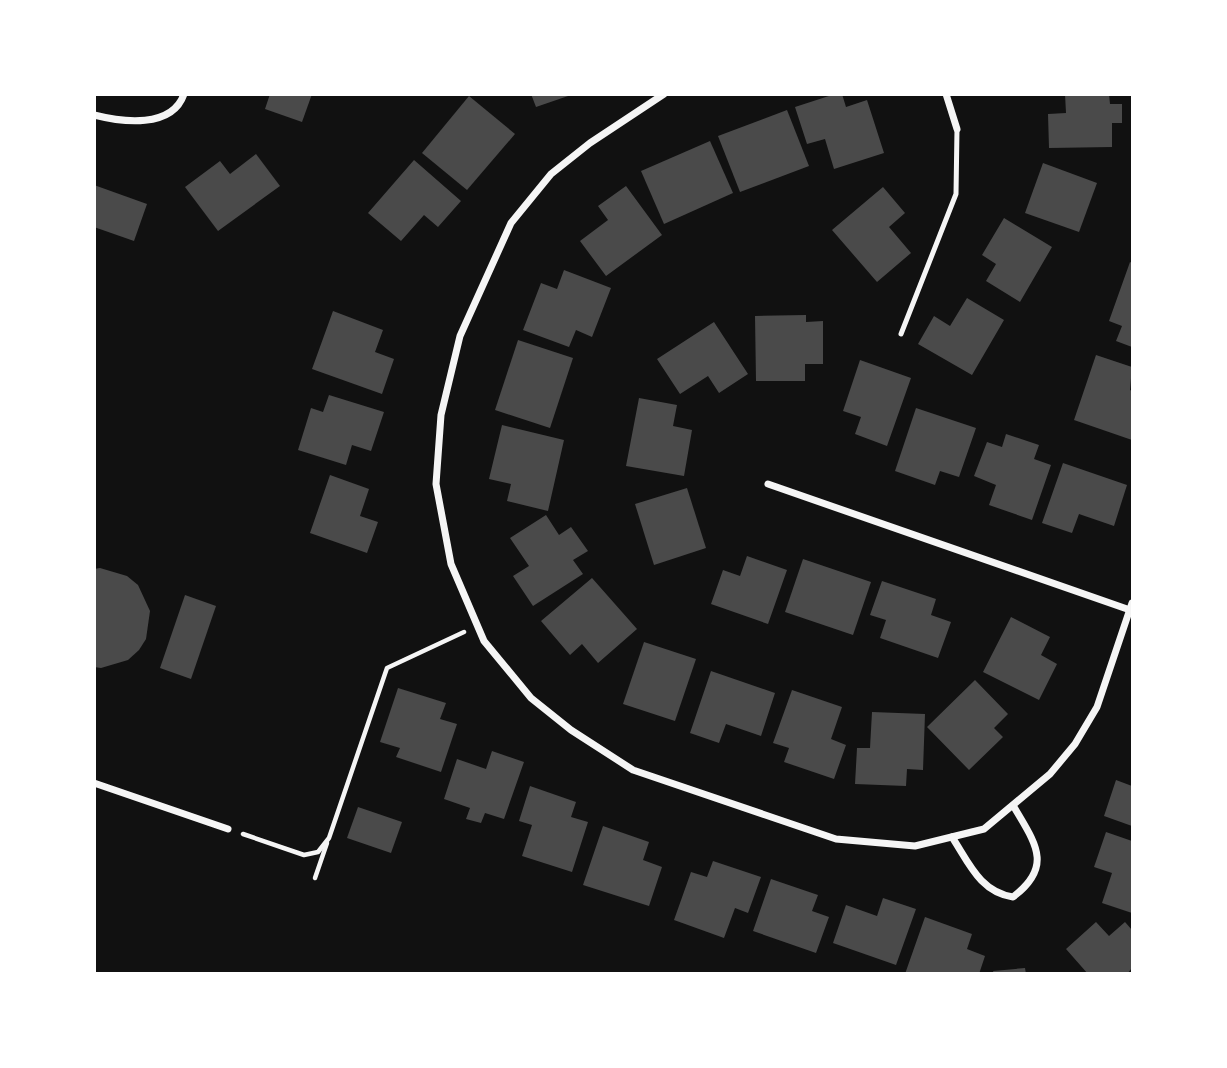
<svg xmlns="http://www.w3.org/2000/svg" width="1227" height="1068" font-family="Ubuntu,sans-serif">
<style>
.building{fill:#4a4a4a}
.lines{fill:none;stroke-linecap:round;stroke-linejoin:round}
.path{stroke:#f5f5f5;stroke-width:4.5}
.service{stroke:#f5f5f5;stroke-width:5}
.minor{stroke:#f5f5f5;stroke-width:7}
</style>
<rect width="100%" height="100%" fill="#111"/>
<g class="building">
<polygon points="270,94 312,94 302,122 265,109"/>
<polygon points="531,94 571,94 571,95 536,107"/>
<polygon points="835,94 842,94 846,107 867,100 884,153 834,169 825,139 807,144 795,107"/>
<polygon points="1065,94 1109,94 1110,104 1122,104 1122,123 1112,123 1112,147 1049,148 1048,114 1066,113"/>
<polygon points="469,96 515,134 467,190 422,153"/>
<polygon points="787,110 809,166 740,192 718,136"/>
<polygon points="710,141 733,193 664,224 641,171"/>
<polygon points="256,154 280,186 218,231 185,187 220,161 230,174"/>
<polygon points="414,160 461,201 438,227 424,215 401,241 368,213"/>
<polygon points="1043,163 1097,183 1079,232 1025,213"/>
<polygon points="94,185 147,204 134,241 94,227"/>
<polygon points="626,186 662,235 606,276 580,241 608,220 598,206"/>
<polygon points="883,187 905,213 889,227 911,253 877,282 832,230"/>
<polygon points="1004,218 1052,247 1020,302 986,281 996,264 982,255"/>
<polygon points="1130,262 1132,263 1132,347 1116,341 1122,326 1109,321"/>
<polygon points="564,270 611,288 592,337 576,330 569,347 523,330 541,283 557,289"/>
<polygon points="967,298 1004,320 972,375 918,344 934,316 950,326"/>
<polygon points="333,311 383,330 375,352 394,359 382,394 312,369"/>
<polygon points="806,315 806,322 823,321 823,364 805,364 805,381 756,381 755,316"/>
<polygon points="714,322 748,374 719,393 708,376 680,394 657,359"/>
<polygon points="518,340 573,358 550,428 495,410"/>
<polygon points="1096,355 1132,367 1130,390 1132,391 1132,440 1074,420"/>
<polygon points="860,360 911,378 887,446 855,434 861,417 843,411"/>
<polygon points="329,395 384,412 371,451 352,445 346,465 298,450 311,408 323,412"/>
<polygon points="639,398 677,405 673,426 692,430 684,476 626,466"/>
<polygon points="916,408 976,428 959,477 940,471 935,485 895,471"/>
<polygon points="502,425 564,440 548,511 507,501 511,484 489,479"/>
<polygon points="1006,434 1039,445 1034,459 1051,465 1032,520 989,505 996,485 974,476 987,442 1002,447"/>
<polygon points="1063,463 1127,485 1114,526 1079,514 1072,533 1042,523"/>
<polygon points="330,475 369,489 360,516 378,522 367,553 310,533"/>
<polygon points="687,488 706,548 654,565 635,504"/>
<polygon points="546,515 559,535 571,527 588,551 573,560 583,574 533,606 513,576 529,566 510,538"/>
<polygon points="747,556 787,570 768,624 711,604 723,570 740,576"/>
<polygon points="803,559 871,582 853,635 785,612"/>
<polygon points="100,568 127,576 138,585 150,611 146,639 139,650 128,660 101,668 94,667 94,569"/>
<polygon points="592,578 637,629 598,663 582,644 570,655 541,621"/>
<polygon points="882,581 936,599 931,615 951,622 938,658 880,638 886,620 870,615"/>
<polygon points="185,595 216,606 191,679 160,668"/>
<polygon points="1011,617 1050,637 1041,655 1057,664 1039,700 983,672"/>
<polygon points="644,642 696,659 675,721 623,704"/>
<polygon points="711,671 775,693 761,736 726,724 719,743 690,733"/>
<polygon points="975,680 1008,714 994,728 1003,737 969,770 927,727"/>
<polygon points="398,688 446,703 440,719 457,724 441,772 396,757 400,748 380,742"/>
<polygon points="792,690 842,707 831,739 846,745 834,779 784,762 789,748 773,743"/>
<polygon points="872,712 925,714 923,770 907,769 906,786 855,784 857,748 870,748"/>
<polygon points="492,751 524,762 504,819 485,813 481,823 466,819 470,808 444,799 457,759 486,769"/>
<polygon points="1116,780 1132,786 1132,826 1104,816"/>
<polygon points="530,786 576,802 571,817 588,822 572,872 522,856 532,825 519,821"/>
<polygon points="358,807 402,822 391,853 347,838"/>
<polygon points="603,826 649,842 643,860 662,867 649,906 583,885"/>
<polygon points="1106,832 1132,841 1132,913 1102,903 1112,873 1094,867"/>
<polygon points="713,861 761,877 748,913 735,908 724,938 674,920 691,872 707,877"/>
<polygon points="771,879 818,895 812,911 829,917 816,953 753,931"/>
<polygon points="883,898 916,909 896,965 833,943 846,905 877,916"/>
<polygon points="925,917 972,934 967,949 985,956 979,974 905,974"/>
<polygon points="1096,922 1109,936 1125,922 1132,930 1132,968 1127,974 1088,974 1066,949"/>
<polygon points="1025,968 1026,974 994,974 993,971"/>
</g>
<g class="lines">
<g class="path">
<polyline points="243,834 304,855 318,852 329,838 387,668 464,632"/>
<polyline points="315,878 327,843"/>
</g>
<polyline class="service" points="901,334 956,194 957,129"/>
<g class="minor">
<polyline points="664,94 590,143 551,174 511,223 460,336 441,415 436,484 451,564 484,641 531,698 571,730 633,770 836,839 915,846 984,829 1050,774 1075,744 1097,707 1132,603"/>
<polyline points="946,94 957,129"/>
<path d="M94,115c28,7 78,14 90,-21"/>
<polyline points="768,484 1130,610"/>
<polyline points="94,783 228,829"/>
<path d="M952,837c17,26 28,55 61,60 41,-31 22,-54 1,-90"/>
</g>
</g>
<rect width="1227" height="1068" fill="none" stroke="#ffffff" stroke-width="192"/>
</svg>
